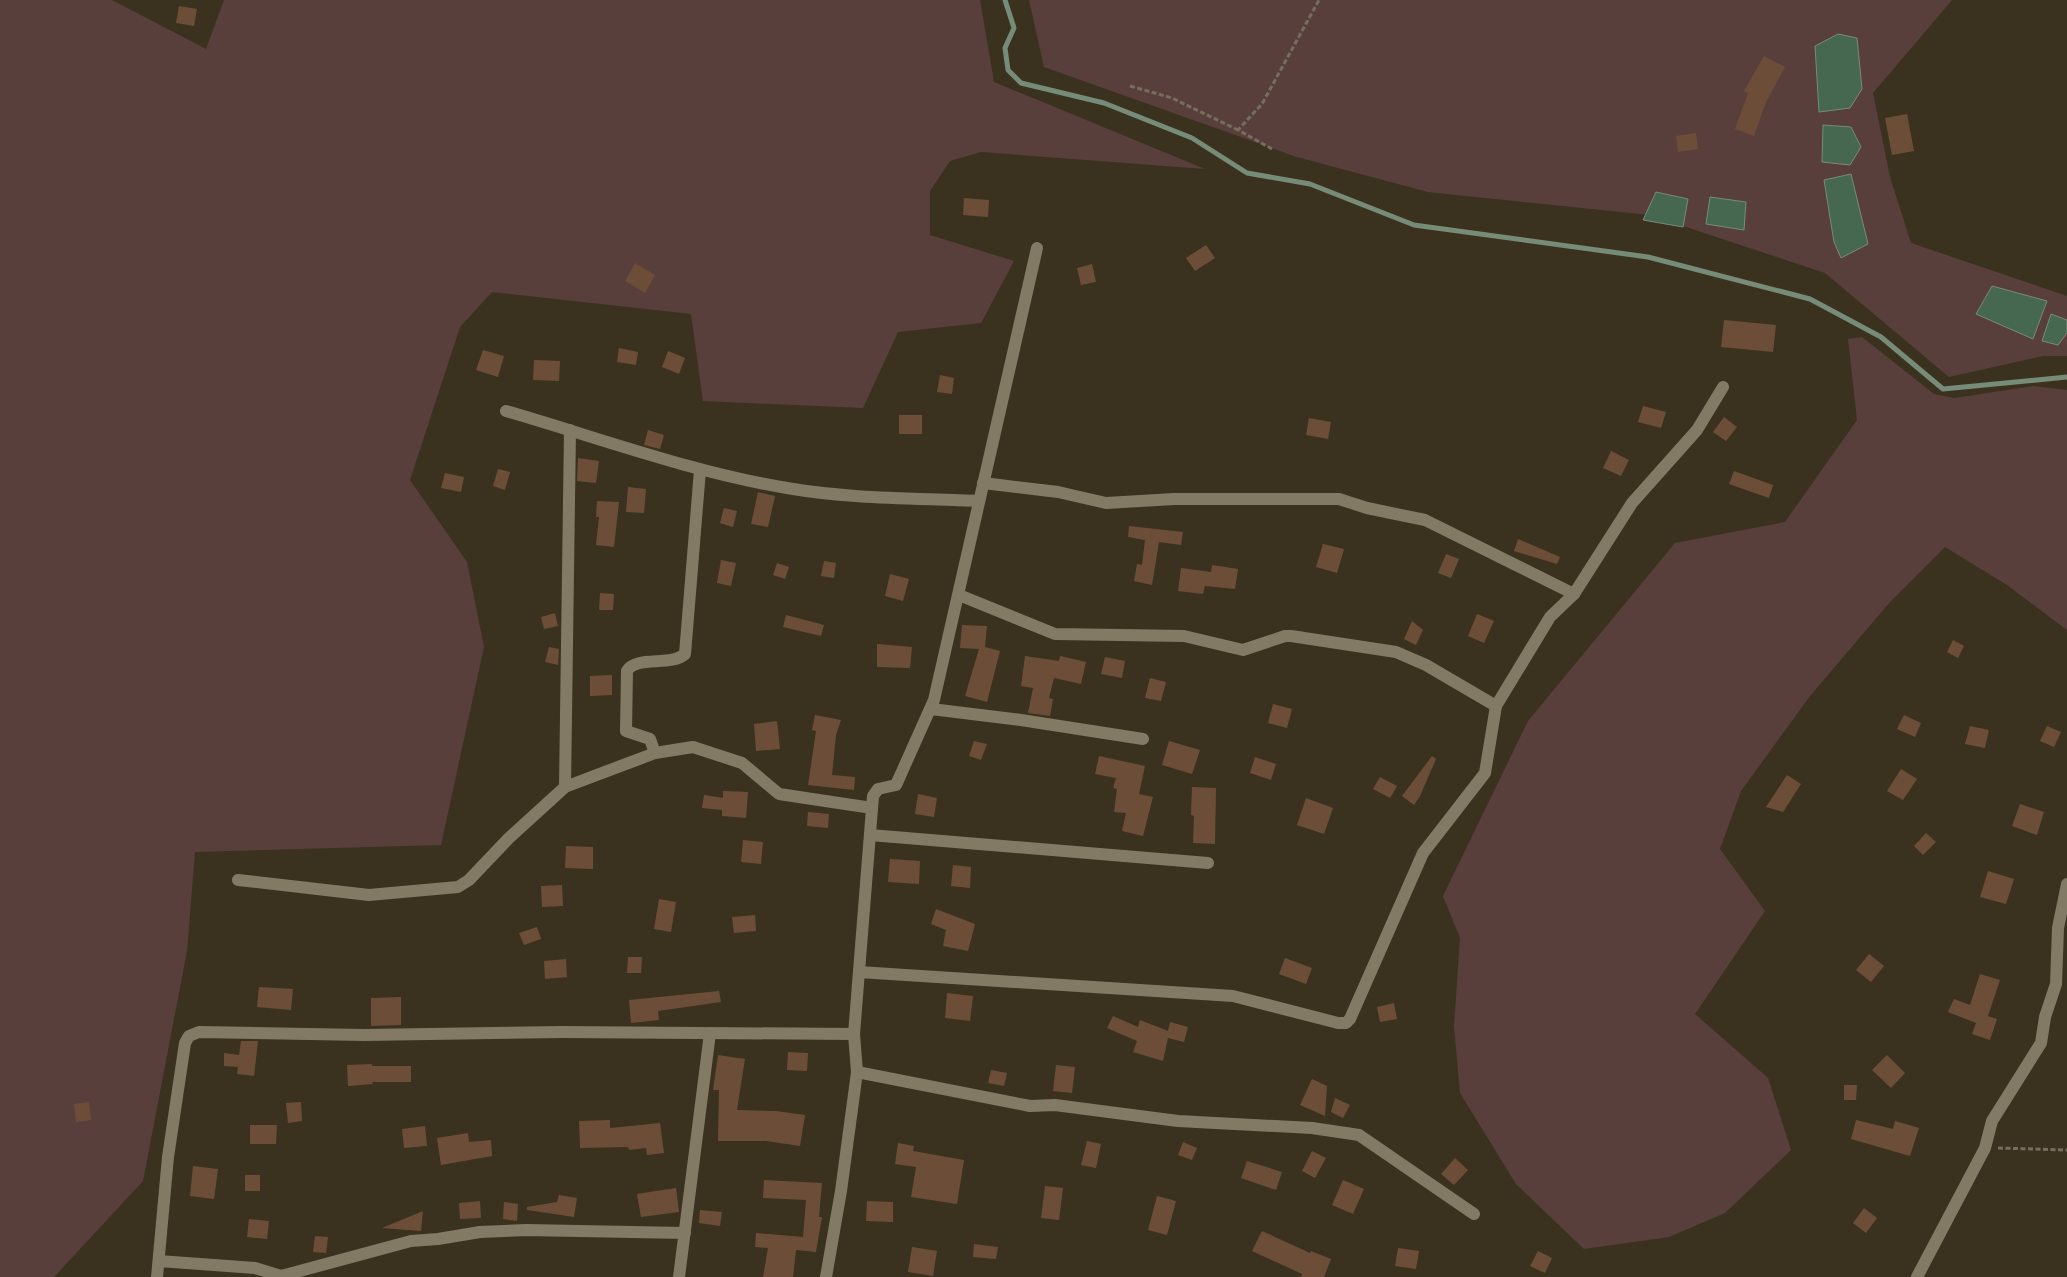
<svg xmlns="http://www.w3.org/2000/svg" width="2067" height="1277" font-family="Barlow,sans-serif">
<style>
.green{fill:#593f3c}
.water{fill:#476850;stroke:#768c78}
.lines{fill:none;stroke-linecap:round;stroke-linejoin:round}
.stream{stroke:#768c78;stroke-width:5}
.building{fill:#6c4e38}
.path{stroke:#756e5e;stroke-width:3;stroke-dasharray:5 2.5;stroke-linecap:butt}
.minor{stroke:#827a64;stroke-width:12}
</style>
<rect width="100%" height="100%" fill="#3a321f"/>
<g class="green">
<polygon points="0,0 112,0 206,49 224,0 980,0 994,82 1205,169 981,152 950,161 930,191 930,235 1014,261 981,323 898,332 863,408 703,401 691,314 492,292 460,327 410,480 467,562 484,647 441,845 195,852 187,951 143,1181 54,1277 0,1277"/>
<polygon points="1029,0 1952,0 1873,93 1890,177 1911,243 2067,296 2067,356 2043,356 1949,377 1825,273 1650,215 1428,192 1297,157 1044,67"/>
<polygon points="1862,337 1934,394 1954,398 2034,386 2067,390 2067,630 2007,585 1945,547 1890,602 1810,696 1741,791 1720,849 1765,911 1695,1014 1768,1078 1791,1150 1725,1213 1669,1237 1584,1249 1516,1184 1460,1093 1454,1027 1460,938 1443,896 1528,721 1675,543 1785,522 1857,420 1848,339"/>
</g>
<g class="water">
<polygon points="1838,34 1857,38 1862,89 1850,108 1819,112 1815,46"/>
<polygon points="1823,125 1851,127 1861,147 1850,165 1822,162"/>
<polygon points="1851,174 1868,244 1841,258 1834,242 1824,180"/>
<polygon points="1656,192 1688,199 1683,227 1643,220"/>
<polygon points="1710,197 1746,202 1744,230 1706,224"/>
<polygon points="1992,286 2047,301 2033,339 1976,314"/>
<polygon points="2051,314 2067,320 2067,333 2058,345 2042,341"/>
</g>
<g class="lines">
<polyline class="stream" points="1005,0 1014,28 1005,48 1008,70 1021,83 1104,103 1192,138 1247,173 1310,184 1414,225 1648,257 1810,299 1881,337 1943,389 2067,377"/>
</g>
<g class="building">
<polygon points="179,6 197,9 194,26 176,23"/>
<polygon points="1764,56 1785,67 1766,102 1754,136 1735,129 1748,93 1744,91"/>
<polygon points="1907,114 1914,151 1892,155 1885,118"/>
<polygon points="1696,133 1698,149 1678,152 1676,136"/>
<polygon points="964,198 989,200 988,217 963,215"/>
<polygon points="1206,245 1215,258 1195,271 1186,258"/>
<polygon points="635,263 655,275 645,293 625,281"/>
<polygon points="1092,264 1096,282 1081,285 1077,268"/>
<polygon points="1724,320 1776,325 1773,352 1721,347"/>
<polygon points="619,348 638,352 636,365 617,362"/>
<polygon points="483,350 504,356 498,377 476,370"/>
<polygon points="668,351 685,358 679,374 662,367"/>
<polygon points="534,360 560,361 559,381 533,380"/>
<polygon points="940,375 954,378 952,394 937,392"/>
<polygon points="1643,406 1666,412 1661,428 1638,422"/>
<rect x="899" y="415" width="23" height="19"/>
<polygon points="1724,417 1737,427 1726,441 1713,432"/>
<polygon points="1309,418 1331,422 1328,439 1306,435"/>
<polygon points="648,430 664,435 660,449 644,445"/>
<polygon points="1611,451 1629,460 1621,476 1603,468"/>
<polygon points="578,458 599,461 596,483 577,481"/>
<polygon points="498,469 510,472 505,490 493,486"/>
<polygon points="1734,471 1773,485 1769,498 1729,484"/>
<polygon points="445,473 464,477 461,492 441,488"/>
<polygon points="628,487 646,489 644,513 626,512"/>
<polygon points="758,492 775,496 768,527 751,524"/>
<polygon points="597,501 619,502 614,547 596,545 599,517 596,517"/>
<polygon points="724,508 737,511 733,527 720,523"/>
<polygon points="1129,526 1183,532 1181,545 1159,542 1152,585 1134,581 1137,564 1142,565 1145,540 1128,537"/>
<polygon points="1518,539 1560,557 1557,564 1514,551"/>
<polygon points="1323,544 1344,549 1337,573 1316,567"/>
<polygon points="1446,554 1459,559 1451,578 1438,573"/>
<polygon points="721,560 736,563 731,586 717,583"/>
<polygon points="824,561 836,563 834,578 821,576"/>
<polygon points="777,563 789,567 785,579 773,575"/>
<polygon points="1212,565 1238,569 1235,589 1205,586 1203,594 1178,591 1181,568 1211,572"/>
<polygon points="890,574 909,579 903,601 885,596"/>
<polygon points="600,593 614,594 613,610 599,610"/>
<polygon points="555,613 558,626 544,629 541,617"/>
<polygon points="1477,614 1494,621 1484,643 1468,636"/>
<polygon points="786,615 824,625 821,636 783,627"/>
<polygon points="1412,621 1423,630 1416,645 1404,639"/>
<polygon points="962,625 987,626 985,647 1000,651 987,702 965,696 979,649 960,648"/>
<polygon points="1953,640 1964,646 1958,658 1947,652"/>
<polygon points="877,644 912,647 910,668 877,667"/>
<polygon points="549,647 559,649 558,665 545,662"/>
<polygon points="1025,656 1059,661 1060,656 1086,662 1081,684 1054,678 1049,698 1053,699 1050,716 1028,713 1033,688 1021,686"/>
<polygon points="1105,657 1125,661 1122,678 1101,674"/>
<polygon points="612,675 612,695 590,696 590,676"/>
<polygon points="1150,678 1166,682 1161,701 1145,698"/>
<polygon points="1273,704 1292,709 1287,728 1268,723"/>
<polygon points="815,715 841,720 836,735 832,775 855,777 854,790 808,785 816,731 812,730"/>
<polygon points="1904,715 1921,723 1915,737 1897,729"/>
<polygon points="777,721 780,749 756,751 754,724"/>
<polygon points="1970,726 1989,730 1985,748 1965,744"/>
<polygon points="2047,726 2061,732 2054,747 2040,741"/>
<polygon points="974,741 987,744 981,760 969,756"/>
<polygon points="1169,741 1200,750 1192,774 1162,765"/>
<polygon points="1099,756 1145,766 1139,794 1153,797 1143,836 1122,831 1126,813 1114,812 1117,789 1113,788 1116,778 1095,774"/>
<polygon points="1432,756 1436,759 1420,796 1414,805 1402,796"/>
<polygon points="1255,757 1276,764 1271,780 1250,773"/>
<polygon points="1901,769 1917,779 1903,800 1887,791"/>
<polygon points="1787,775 1801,784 1783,812 1766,807"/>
<polygon points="1380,777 1397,786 1390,798 1373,789"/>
<polygon points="1192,787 1216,788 1215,844 1193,843 1194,816 1191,815"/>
<polygon points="723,791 748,792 746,818 722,816 722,810 702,808 704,795 723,798"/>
<polygon points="918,794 937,798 934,817 915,814"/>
<polygon points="1306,798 1333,808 1324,834 1297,825"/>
<polygon points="2020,804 2044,812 2037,835 2012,826"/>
<polygon points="808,812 829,814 828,828 807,826"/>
<polygon points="1926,833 1936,842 1923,855 1914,846"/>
<polygon points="743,840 763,842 761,864 741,862"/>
<polygon points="566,846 593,847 593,869 565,868"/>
<polygon points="890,859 920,861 919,884 888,882"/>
<polygon points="953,865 971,867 970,888 951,886"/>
<polygon points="1988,871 2014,879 2006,904 1980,897"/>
<polygon points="562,885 563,906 542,907 541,886"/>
<polygon points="659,899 676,902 671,932 654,929"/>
<polygon points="936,909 975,924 968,951 943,946 946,930 931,924"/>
<polygon points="755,915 756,931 734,933 732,917"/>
<polygon points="537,927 541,939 524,945 519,933"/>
<polygon points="1869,954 1884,966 1871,982 1856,970"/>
<polygon points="628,957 642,957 641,973 627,973"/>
<polygon points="1285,958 1312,968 1306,984 1279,974"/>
<polygon points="566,959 567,977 545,979 544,961"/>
<polygon points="1980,974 2000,980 1988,1016 1997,1019 1990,1040 1972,1034 1976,1023 1948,1012 1954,999 1970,1005"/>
<polygon points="259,987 293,989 291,1010 257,1007"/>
<polygon points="719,991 721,1002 658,1011 659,1020 631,1023 629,1000"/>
<polygon points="947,993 973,996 970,1021 945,1018"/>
<polygon points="401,997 401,1025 371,1026 371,998"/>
<polygon points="1394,1003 1397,1019 1380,1022 1377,1007"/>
<polygon points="1113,1016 1138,1027 1140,1020 1168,1031 1170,1022 1188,1027 1184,1042 1168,1038 1163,1061 1133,1052 1137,1041 1107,1028"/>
<polygon points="241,1041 258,1041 254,1076 237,1074 238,1067 224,1066 224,1053 239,1055"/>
<polygon points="788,1052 808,1053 807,1071 787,1070"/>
<polygon points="718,1055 745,1059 737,1110 776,1111 805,1115 800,1146 766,1141 718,1141 719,1090 713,1090"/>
<polygon points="1887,1055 1905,1073 1891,1088 1872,1070"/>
<polygon points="372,1064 372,1066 411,1066 411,1082 372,1082 373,1084 348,1086 347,1065"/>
<polygon points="1056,1065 1075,1067 1072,1093 1053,1091"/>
<polygon points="991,1070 1007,1073 1004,1086 988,1083"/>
<polygon points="1312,1079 1327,1086 1325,1116 1300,1105"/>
<polygon points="1844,1085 1857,1085 1856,1100 1844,1100"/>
<polygon points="1335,1098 1350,1105 1343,1118 1331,1112"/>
<polygon points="89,1102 91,1120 76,1122 74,1104"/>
<polygon points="301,1102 302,1121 288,1123 286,1103"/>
<polygon points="610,1120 610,1128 660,1123 664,1153 647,1155 646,1148 629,1150 628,1147 580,1148 579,1121"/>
<polygon points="1856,1120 1893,1129 1895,1121 1919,1128 1910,1156 1851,1139"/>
<polygon points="250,1125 277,1125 276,1144 250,1144"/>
<polygon points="425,1126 427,1146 404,1148 402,1129"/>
<polygon points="468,1133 469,1142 491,1140 492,1156 441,1165 437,1138"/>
<polygon points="1087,1141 1101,1144 1096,1168 1081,1165"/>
<polygon points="1183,1142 1197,1148 1192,1160 1178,1155"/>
<polygon points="898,1143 914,1146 913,1151 964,1160 957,1204 911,1197 916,1167 895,1164"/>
<polygon points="1312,1151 1326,1158 1315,1178 1302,1171"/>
<polygon points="1455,1158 1468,1170 1454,1185 1441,1174"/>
<polygon points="1247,1161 1282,1172 1276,1190 1241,1178"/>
<polygon points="193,1166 218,1169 214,1199 190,1196"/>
<rect x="245" y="1175" width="15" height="16"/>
<polygon points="764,1180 822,1183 819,1217 822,1217 816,1252 796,1250 793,1277 763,1277 768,1248 755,1247 756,1233 803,1237 806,1200 763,1198"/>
<polygon points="1343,1180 1364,1189 1353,1214 1332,1205"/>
<polygon points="1045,1186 1063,1188 1059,1220 1041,1218"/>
<polygon points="676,1188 679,1212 641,1217 637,1194"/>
<polygon points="559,1195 577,1198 574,1217 527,1210 527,1207 557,1202"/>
<polygon points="1157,1196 1176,1201 1167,1235 1148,1230"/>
<polygon points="480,1201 481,1218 460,1219 459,1203"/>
<polygon points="867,1201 893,1202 893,1222 866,1221"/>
<polygon points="504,1202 518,1204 517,1221 503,1219"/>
<polygon points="1864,1208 1877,1218 1866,1233 1853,1223"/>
<polygon points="700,1210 722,1212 720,1226 699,1223"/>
<polygon points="423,1211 421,1231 382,1228"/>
<polygon points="249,1219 269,1221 267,1239 247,1237"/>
<polygon points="1262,1231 1310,1253 1311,1251 1331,1259 1324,1277 1301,1277 1302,1274 1252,1251"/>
<polygon points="315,1236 328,1237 326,1253 313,1252"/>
<polygon points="974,1244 998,1247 996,1259 973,1257"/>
<polygon points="912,1247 937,1251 933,1276 908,1272"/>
<polygon points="1398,1248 1419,1251 1416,1269 1395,1266"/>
<polygon points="1538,1251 1552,1258 1545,1273 1530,1266"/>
</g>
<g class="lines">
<g class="path">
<polyline points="1130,86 1172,98 1238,130"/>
<polyline points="1272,149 1238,130 1262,104 1319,0"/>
<polyline points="1998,1148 2067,1150"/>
</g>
<g class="minor">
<path d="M506,411c93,27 185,61 281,77 63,11 128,10 192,13"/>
<polyline points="983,483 1058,492 1106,503 1174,499 1339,499 1367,508 1425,520 1574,594"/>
<polyline points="959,595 1055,634 1184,636 1243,650 1285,636 1291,636 1396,652 1426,665 1496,706"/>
<polyline points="931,709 1021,720 1143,739"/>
<path d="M655,753l-5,-14 -24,-8 1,-60c9,-16 44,-4 58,-17l15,-184"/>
<polyline points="565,787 570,430"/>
<polyline points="870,835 1208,863"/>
<polyline points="238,880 369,895 458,887 469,880 509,838 565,787 655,753 693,747 742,763 779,794 872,808"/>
<polyline points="859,972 1233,996 1338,1023 1346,1023 1350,1019 1423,853 1485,773 1496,706 1550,617 1574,594 1632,503 1697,430 1723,387"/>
<polyline points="857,1072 1030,1106 1055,1105 1178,1121 1312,1128 1359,1135 1474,1214"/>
<polyline points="159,1261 255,1268 281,1276 411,1241 438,1239 480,1232 526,1230 685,1233"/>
<polyline points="157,1277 168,1157 185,1043 189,1036 199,1032 364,1035 562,1032 854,1034"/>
<polyline points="679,1277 710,1033"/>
<polyline points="826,1277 841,1191 857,1072 854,1034 873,796 878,789 896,785 934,700 1037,248"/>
<polyline points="1917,1277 1985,1148 1992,1121 2041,1043 2045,1017 2056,984 2058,928 2067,884"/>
</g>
</g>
</svg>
